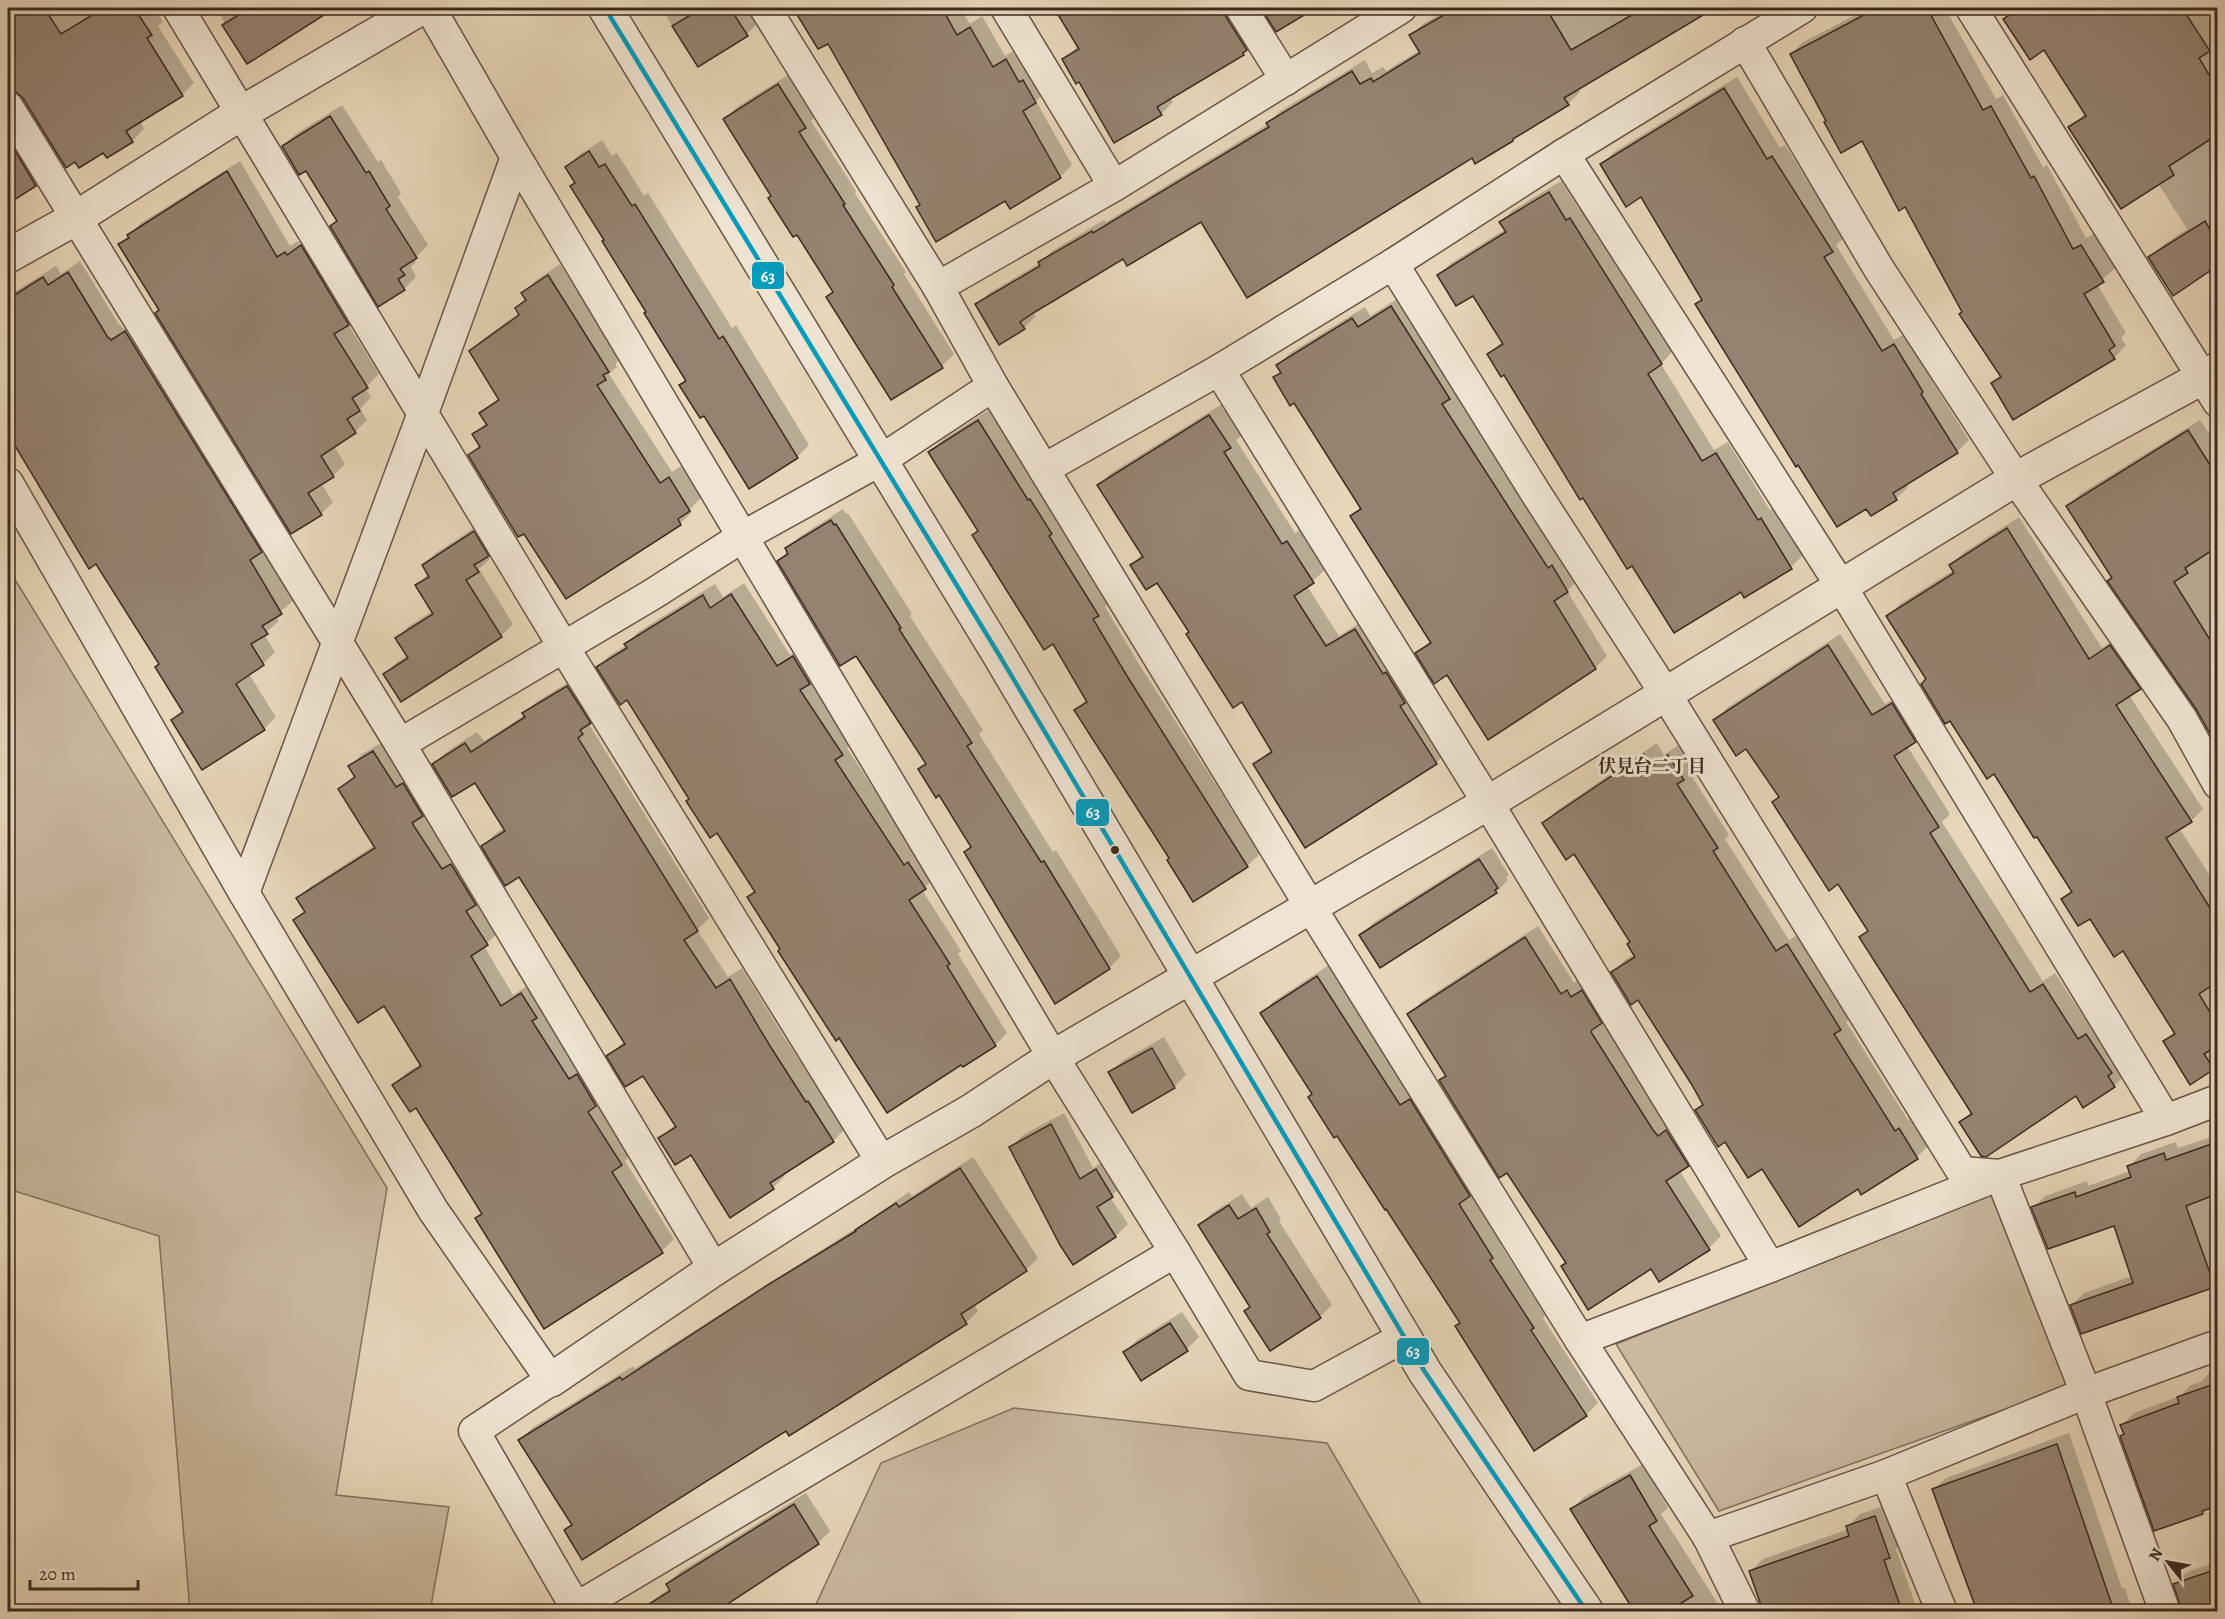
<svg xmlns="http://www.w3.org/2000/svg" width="2225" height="1619" font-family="Alegreya,'Noto Serif JP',serif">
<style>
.green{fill:#cab99f;stroke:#837260;stroke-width:1.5}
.shadow{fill:#0003}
.building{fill:#958371;stroke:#3c2a22;stroke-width:1.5}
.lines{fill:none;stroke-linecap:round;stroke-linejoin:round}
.minor-casing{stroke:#675548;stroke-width:33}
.tertiary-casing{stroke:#675548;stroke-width:36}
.minor{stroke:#efe4d2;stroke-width:30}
.tertiary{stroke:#efe4d2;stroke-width:33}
.bus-1-casing{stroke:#efe4d2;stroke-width:9}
.bus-1{stroke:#069cbd;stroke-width:4.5}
.bus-dot{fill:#3c2a22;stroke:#efe4d2;stroke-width:2}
.labels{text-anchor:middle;stroke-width:6;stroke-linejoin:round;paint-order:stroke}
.neighbourhood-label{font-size:18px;font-weight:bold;fill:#3c2a22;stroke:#efe4d2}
.line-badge{stroke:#efe4d2;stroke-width:2}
.badge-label{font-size:16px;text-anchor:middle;font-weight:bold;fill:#fff}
</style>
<rect width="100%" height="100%" fill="#e7d6b9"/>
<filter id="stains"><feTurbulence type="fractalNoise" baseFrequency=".00333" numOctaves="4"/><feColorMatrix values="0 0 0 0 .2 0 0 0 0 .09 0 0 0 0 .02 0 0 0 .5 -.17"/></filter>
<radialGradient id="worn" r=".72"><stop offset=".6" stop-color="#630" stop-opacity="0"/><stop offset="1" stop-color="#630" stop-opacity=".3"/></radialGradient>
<g class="green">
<polygon points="8,568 387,1188 336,1495 449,1507 430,1611 190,1611 159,1236 8,1189"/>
<polygon points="1997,1192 2071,1386 1719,1511 1616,1344"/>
<polygon points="1014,1408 1327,1443 1425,1611 813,1611 881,1463"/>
</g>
<g class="shadow">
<polygon points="8,8 154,8 163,22 158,26 194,83 182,95 140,121 144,129 132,141 27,76 8,44"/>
<polygon points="216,8 333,8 247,62"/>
<polygon points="661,8 749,8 759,22 747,34 698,65"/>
<polygon points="798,8 960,8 970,24 982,16 1005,56 1018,48 1047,90 1036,101 1072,165 1060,177 1006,199 917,207 921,204 828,42 796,10"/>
<polygon points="1056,8 1231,8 1255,42 1243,54 1170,97 1173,102 1161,114 1080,80 1064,59 1078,46"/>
<polygon points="1450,8 1713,8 1577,88 1580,92 1568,104 1473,156 1201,220 1123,257 1033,311 1036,316 1024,328 977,305 989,293 1040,263 1052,251 1104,220 1106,222 1268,124 1280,111 1365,60 1372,73 1383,67 1386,71 1420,50 1411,36 1423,24"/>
<polygon points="1869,8 1945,8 1996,99 2003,95 2043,167 2047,165 2086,238 2094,234 2115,268 2097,284 2126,333 2121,338 2126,345 2114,358 1993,383 2001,375 1906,205 1862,139 1828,121 1791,54 1803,42"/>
<polygon points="2017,8 2202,8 2218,31 2218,265 2173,294 2150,258 2162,246 2187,229 2158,183 2070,127 2086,113 2045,48 2005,19"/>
<polygon points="791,73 817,115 811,121 856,191 855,193 906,272 904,274 954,354 942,366 892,398 828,297 834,291 725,119 737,107"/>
<polygon points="1737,77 1780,148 1785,145 1844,238 1836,245 1894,340 1907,333 1934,379 1932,381 1969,440 1957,452 1906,483 1908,487 1896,499 1697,304 1703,298 1642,195 1602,164 1614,152"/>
<polygon points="342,105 378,162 381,160 401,193 398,197 428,245 414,259 416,262 411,267 416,277 404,289 338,220 306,169 283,146 296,134"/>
<polygon points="8,111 46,174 35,185 8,202"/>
<polygon points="602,140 612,156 617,153 644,196 648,193 732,328 736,325 809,445 797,457 704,414 681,385 687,379 606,239 572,186 576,182 566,167 579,155"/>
<polygon points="240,161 290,246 298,241 300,244 314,234 360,312 348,324 379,374 365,388 371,397 360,409 367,420 355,432 334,446 345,464 333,476 321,483 333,502 321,514 160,309 120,244 141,223"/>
<polygon points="1561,181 1579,209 1582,207 1673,351 1661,364 1714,450 1728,442 1770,510 1773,508 1803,555 1791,567 1741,590 1633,564 1505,373 1489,354 1503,341 1474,294 1439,275 1451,263 1506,229 1501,222 1513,210"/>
<polygon points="80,261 118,323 124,329 138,320 293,601 275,616 279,621 264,634 275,652 263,664 249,674 276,717 264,729 172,720 183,709 160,663 96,562 12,438 8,441 8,296 56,266 61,274"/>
<polygon points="560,264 620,359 615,364 617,367 609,374 672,472 681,466 701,498 690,509 692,512 680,524 524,531 470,455 480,445 474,435 487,422 481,413 499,398 471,351 483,339 519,313 517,308 526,298 523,293 535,281"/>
<polygon points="1403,295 1461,386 1454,392 1560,557 1579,579 1567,591 1607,656 1595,668 1447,673 1417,653 1431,640 1352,516 1361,507 1294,401 1275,377 1281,371 1278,365 1290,353 1365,307 1370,316"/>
<polygon points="1222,404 1242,435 1236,440 1295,533 1299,530 1325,570 1307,586 1339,636 1367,618 1448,751 1436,763 1255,764 1272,749 1242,700 1190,631 1158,581 1132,565 1143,553 1099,485 1111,473"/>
<polygon points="990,409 1110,602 1105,607 1139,664 1260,854 1247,866 1193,900 1171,858 1076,710 1087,699 1053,642 930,452 942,440"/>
<polygon points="2200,420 2218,446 2218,743 2198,708 2068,506 2080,494"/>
<polygon points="843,509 846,514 848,513 912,614 910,616 983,730 979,734 1053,852 1056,850 1121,956 1109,968 966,852 972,845 940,793 920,770 927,762 856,654 779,561 799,537"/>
<polygon points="2019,517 2102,648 2123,634 2152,676 2129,695 2203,809 2191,821 2179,828 2218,888 2218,1066 2191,1083 2165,1041 2175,1031 2123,949 2090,917 2063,899 2072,890 1995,772 1928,679 1888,616 1900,604 1954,570 1951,565 1963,553"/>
<polygon points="486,520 500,543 487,555 490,559 479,569 513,624 501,636 385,674 397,662 408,655 397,638 409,626 433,611 417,585 429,573 424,565 436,553"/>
<polygon points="744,583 790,655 806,645 854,742 847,748 916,854 937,876 922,890 961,951 958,954 1007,1033 995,1045 840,1036 749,897 756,890 718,831 690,799 628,698 598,668 610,655 627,645 638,632 715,584 723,597"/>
<polygon points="1840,634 1885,704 1904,692 1927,729 1907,746 1950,814 1942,822 2043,981 2055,973 2091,1028 2099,1023 2126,1074 2114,1086 2084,1106 2077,1094 1961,1122 1972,1111 1860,937 1869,929 1839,882 1774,802 1780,796 1746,747 1715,720 1727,708"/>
<polygon points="580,675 594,721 590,726 709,918 697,930 728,977 742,968 782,1034 845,1129 833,1141 783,1173 785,1176 773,1188 660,1138 676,1124 643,1074 608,1056 625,1041 520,874 483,846 495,834 505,827 476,781 434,764 446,752 477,732 484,741 525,715 536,702"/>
<polygon points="386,740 499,932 484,946 513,995 533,982 633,1152 625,1161 674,1239 662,1251 477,1219 483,1213 416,1106 394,1085 406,1073 421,1064 384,1004 295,921 305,910 298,899 310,887 375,845 340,789 356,774 350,767 362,754"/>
<polygon points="1657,743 1664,755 1680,744 1695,767 1689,772 1729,835 1725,839 1789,940 1800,933 1852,1017 1846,1022 1908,1120 1912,1117 1929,1145 1917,1157 1861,1193 1858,1187 1726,1140 1697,1110 1704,1104 1639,998 1613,972 1625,960 1635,954 1632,942 1575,852 1544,823 1556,811"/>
<polygon points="1492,848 1509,875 1506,877 1508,880 1496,892 1361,935 1373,923"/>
<polygon points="1538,926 1574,983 1579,979 1700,1153 1679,1170 1721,1236 1709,1248 1651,1266 1567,1263 1508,1171 1441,1081 1447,1074 1409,1015 1421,1002"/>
<polygon points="1329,965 1504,1245 1502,1247 1545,1315 1543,1318 1598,1403 1587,1414 1528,1323 1526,1325 1584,1415 1587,1415 1535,1448 1461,1322 1262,1013 1274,1001"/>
<polygon points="1164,1037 1186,1075 1174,1087 1110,1073 1122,1061"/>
<polygon points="1064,1113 1093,1168 1108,1158 1124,1184 1110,1197 1128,1224 1116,1236 1073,1263 1011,1147 1023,1135"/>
<polygon points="2218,1135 2218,1285 2082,1332 2072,1305 2084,1293 2132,1276 2115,1225 2033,1208 2045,1196 2087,1181 2088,1186 2130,1171 2129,1167 2141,1154 2176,1142 2178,1148"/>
<polygon points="973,1157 1038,1258 1026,1270 974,1304 978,1311 966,1323 786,1428 566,1530 573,1523 520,1440 532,1428 633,1366 634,1369 864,1223 909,1192 912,1196"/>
<polygon points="1242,1194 1251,1208 1268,1197 1281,1219 1279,1221 1332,1305 1320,1317 1251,1306 1200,1225 1212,1213"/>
<polygon points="1182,1312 1199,1337 1187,1349 1125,1352 1137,1340"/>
<polygon points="2218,1369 2218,1507 2155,1529 2121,1436 2125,1433 2122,1425 2134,1413 2180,1396 2191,1385 2201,1382 2211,1371"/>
<polygon points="2069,1433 2122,1588 2125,1588 2133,1612 1978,1612 1933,1490 1946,1478"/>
<polygon points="1643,1464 1668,1508 1661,1514 1723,1612 1636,1612 1572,1509 1584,1497"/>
<polygon points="806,1493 830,1531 818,1543 715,1612 637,1612 670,1588 667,1584 680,1572"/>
<polygon points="1887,1505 1901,1544 1896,1549 1918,1612 1794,1612 1789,1599 1751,1571 1763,1559 1849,1529 1848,1526 1860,1514"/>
<polygon points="2218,1562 2218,1612 2183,1612 2175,1584 2187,1572"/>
</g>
<g class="building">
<polygon points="8,8 44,8 61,34 104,8 134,8 152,35 147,38 183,96 126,131 133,142 107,158 103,153 79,168 75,162 66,168 23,98 16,92 8,90"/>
<polygon points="250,8 335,8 247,64 222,25"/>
<polygon points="702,8 730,8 748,36 698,67 672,26"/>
<polygon points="793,8 942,8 957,35 970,27 993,67 1006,59 1019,82 1023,80 1036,103 1023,111 1061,178 1010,209 1005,201 936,242 916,207 920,205 828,44 818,49"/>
<polygon points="1054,8 1224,8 1226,17 1247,50 1243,53 1244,55 1157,107 1162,115 1114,143 1079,82 1076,84 1062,59 1079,49"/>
<polygon points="1261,8 1316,8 1276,32"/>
<polygon points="1456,8 1546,8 1571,50 1644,8 1715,8 1564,98 1569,105 1513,139 1513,141 1475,164 1472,158 1247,298 1201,222 1127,266 1123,259 1035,312 1020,322 1025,329 999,345 975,304 1040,266 1038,262 1092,231 1093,233 1269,127 1266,123 1352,71 1360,84 1371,78 1373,82 1420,53 1409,35"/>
<polygon points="1877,8 1927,8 1983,110 1991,106 2031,178 2034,176 2073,249 2081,245 2104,282 2084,294 2115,346 2109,350 2115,359 2013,420 1991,383 2001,377 1959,314 1962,312 1905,207 1899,211 1862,141 1841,153 1824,122 1826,121 1790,54"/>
<polygon points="2021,8 2182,8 2210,51 2199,58 2217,88 2217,135 2169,166 2174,175 2121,209 2068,127 2086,116 2044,50 2030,60 2003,19"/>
<polygon points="778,84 806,128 799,132 845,204 843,205 894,285 892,287 943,368 891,400 826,297 833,292 797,235 793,237 768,198 771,196 723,119"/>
<polygon points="1724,88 1767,159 1772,156 1833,252 1824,257 1882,351 1894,344 1923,392 1921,394 1958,453 1893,493 1897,500 1871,516 1866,509 1837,527 1798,465 1796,467 1695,304 1702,300 1641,197 1626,207 1600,164"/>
<polygon points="330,116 366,173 369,171 390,206 386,209 417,258 400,269 405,275 398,279 405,290 378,307 330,226 337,221 306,171 299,175 282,146"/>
<polygon points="8,139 36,186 8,204"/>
<polygon points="589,151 599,167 605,164 632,206 635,204 719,339 723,336 798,458 749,489 704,416 700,418 679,385 686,381 644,313 646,312 602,241 604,240 570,186 575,183 565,167"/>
<polygon points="227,171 277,257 285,252 287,255 301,245 349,325 334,334 368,388 352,398 360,411 347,419 356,433 321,456 334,477 308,493 322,515 291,534 155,313 159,310 118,244 129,238 127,235"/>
<polygon points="1549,192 1566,220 1570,218 1662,364 1648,374 1702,461 1716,453 1758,520 1761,518 1792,569 1744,598 1741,592 1674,633 1632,566 1627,569 1583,498 1580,500 1504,375 1501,377 1487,354 1503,344 1473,296 1456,306 1437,275 1506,232 1499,222"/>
<polygon points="2205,221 2217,241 2217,266 2173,296 2148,257"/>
<polygon points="68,272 107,336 111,340 125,331 262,552 250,560 282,614 262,626 268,634 251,644 264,665 236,684 265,730 202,770 171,720 183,712 155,667 159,664 96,564 89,569 8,434 8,299 43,277 48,285"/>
<polygon points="548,275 609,372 603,375 606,380 597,385 660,483 669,477 690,511 678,519 681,525 566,599 524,534 518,537 468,455 480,447 472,434 487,425 479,413 499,400 469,351 519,315 515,308 526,300 521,293"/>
<polygon points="1391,306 1450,399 1442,404 1548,568 1552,565 1568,592 1554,601 1596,669 1488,740 1447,675 1434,684 1415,653 1431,643 1350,516 1361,509 1294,403 1290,406 1273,377 1281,373 1276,365 1352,318 1358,327"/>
<polygon points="1209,415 1231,448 1224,452 1282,544 1287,541 1314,583 1294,596 1326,646 1355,629 1383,674 1386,672 1405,703 1400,706 1437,764 1305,848 1253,764 1272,752 1242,702 1233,708 1186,634 1189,632 1157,583 1146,590 1130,565 1143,557 1097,485"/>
<polygon points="978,420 1028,500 1030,499 1052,534 1049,536 1099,616 1093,619 1127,676 1248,867 1193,902 1167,860 1169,858 1074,710 1087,702 1053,644 1044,650 972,535 978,531 928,452"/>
<polygon points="2188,430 2217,476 2217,547 2185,568 2188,573 2174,582 2217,651 2217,746 2196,709 2107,581 2112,578 2066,506"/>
<polygon points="831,520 834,525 836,524 901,628 899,629 972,743 967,746 1041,862 1044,861 1110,969 1055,1004 964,852 971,847 939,795 936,798 918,769 926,764 856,656 840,666 777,561 788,554 785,548"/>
<polygon points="2007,528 2089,659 2110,645 2141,689 2116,705 2192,822 2166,838 2217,919 2217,982 2199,994 2217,1024 2217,1046 2204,1054 2214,1069 2190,1085 2163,1041 2175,1034 2123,951 2114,957 2090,919 2078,926 2061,899 2072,892 2037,837 2034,838 1994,774 1987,779 1950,721 1945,724 1921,684 1926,679 1886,616 1954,573 1949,565"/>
<polygon points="474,531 489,556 474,565 479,572 466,580 502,637 401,702 383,674 408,658 395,638 433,614 415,585 429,577 422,565"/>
<polygon points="731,594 777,666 793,656 810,684 800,690 843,755 835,760 904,865 908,862 926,889 909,900 950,964 947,966 996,1046 963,1067 961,1065 887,1113 839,1038 836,1041 778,951 780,949 747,897 755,892 717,833 710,838 686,801 689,799 627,700 620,705 596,667 627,648 624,644 703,595 710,608"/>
<polygon points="1828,645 1872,715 1892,703 1916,742 1894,756 1939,827 1930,833 2030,992 2043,984 2078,1039 2086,1034 2112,1073 2108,1076 2115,1087 2083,1108 2076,1096 1986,1157 1981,1156 1959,1122 1972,1114 1859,937 1868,931 1838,884 1829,891 1772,802 1779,797 1746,749 1736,756 1713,720"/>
<polygon points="567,686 591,723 580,730 583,734 578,738 698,931 684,940 716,988 730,979 770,1046 806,1102 808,1101 834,1142 770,1183 774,1189 730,1218 691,1155 675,1165 658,1138 676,1127 643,1076 625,1087 606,1056 625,1044 519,877 505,886 481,846 505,831 475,783 452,797 432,764 465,743 471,752 525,717 522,713"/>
<polygon points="373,751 396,787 403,783 423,816 412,823 442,869 451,864 476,905 466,911 488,945 471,956 501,1006 521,993 537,1018 532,1021 569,1079 577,1074 596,1106 588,1112 622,1165 612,1172 663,1253 544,1329 475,1218 482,1214 416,1108 410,1112 392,1085 421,1066 384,1006 358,1023 293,920 305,912 296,898 375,848 338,789 355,777 348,766"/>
<polygon points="1644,754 1652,766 1668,755 1684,780 1677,784 1718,848 1713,851 1776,951 1787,944 1841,1030 1834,1034 1895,1131 1899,1128 1918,1159 1861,1195 1858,1189 1799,1227 1762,1169 1748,1178 1725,1142 1718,1147 1695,1110 1703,1105 1692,1085 1638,1000 1631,1005 1611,972 1635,957 1627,944 1630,942 1574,854 1566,860 1542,823"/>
<polygon points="1479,859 1498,888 1495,890 1497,893 1380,968 1359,935"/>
<polygon points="1525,937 1561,994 1567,990 1571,997 1582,990 1602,1023 1592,1030 1591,1032 1653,1130 1658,1136 1666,1130 1689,1166 1666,1181 1710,1250 1659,1282 1651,1269 1588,1310 1561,1266 1566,1263 1507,1173 1499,1178 1439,1080 1446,1076 1407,1014"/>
<polygon points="1317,976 1400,1105 1410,1099 1470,1196 1459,1204 1493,1258 1490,1260 1534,1328 1531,1330 1587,1416 1534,1451 1455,1326 1460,1323 1386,1209 1385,1210 1337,1136 1334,1138 1308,1097 1312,1094 1260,1013"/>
<polygon points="1152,1048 1175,1088 1132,1113 1108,1072"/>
<polygon points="1051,1124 1080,1179 1096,1169 1113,1197 1097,1207 1116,1237 1073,1265 1060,1245 1009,1147"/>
<polygon points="2217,1142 2217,1194 2186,1206 2215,1287 2081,1334 2070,1305 2133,1283 2114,1226 2048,1249 2031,1207 2075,1192 2076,1197 2131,1177 2127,1166 2164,1153 2166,1160"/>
<polygon points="960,1168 1027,1271 961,1314 967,1324 789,1436 786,1431 582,1560 564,1530 572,1525 518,1440 620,1377 622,1380 766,1286 856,1231 855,1230 896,1203 899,1207"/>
<polygon points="1229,1205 1238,1219 1256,1208 1270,1232 1267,1234 1321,1318 1270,1351 1244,1311 1250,1307 1198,1225"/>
<polygon points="1170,1323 1188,1351 1141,1381 1123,1352"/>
<polygon points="2217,1383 2217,1506 2202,1511 2203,1514 2154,1531 2120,1436 2124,1434 2120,1425 2179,1403 2177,1397"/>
<polygon points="2057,1444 2114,1611 1977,1611 1932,1489"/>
<polygon points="1630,1475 1657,1521 1649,1526 1693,1596 1668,1611 1634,1611 1570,1509"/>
<polygon points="794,1504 819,1544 717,1611 638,1611 670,1591 666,1584"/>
<polygon points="1875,1516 1890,1558 1884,1560 1902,1611 1763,1611 1749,1571 1849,1536 1846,1526"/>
<polygon points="2217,1569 2217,1611 2182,1611 2173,1584"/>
</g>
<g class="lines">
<defs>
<g id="minor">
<polyline points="178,8 563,646 882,1162"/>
<polyline points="765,8 938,287 993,386 1310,906 1580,1340 1708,1537 1745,1612"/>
<polyline points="1006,8 1114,186"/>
<polyline points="1241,8 1286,80"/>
<polyline points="1971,8 2218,402"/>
<polyline points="1745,42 1879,269 2016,479 2182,719 2218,784"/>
<polyline points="8,107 400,744 714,1269"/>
<polyline points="1564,154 1841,586 2166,1120"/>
<polyline points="1393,264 1537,495 1665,693 1962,1172 2000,1175 2086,1393 2165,1612"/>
<polyline points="938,287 1114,186 1401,8"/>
<polyline points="1219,370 1488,803 1770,1267"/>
<polyline points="1044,469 1219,370 1393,264 1564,154 1802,8"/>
<polyline points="8,483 244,893 433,1210 551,1380 474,1431 576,1608 1175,1252 1053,1057 516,157 430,8"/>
<polyline points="400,744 653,594 742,537 881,460 993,386"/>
<polyline points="244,893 423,413 516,157"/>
<polyline points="1175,1252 1249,1375 1314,1386 1404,1337"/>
<polyline points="1580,1340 1770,1267 2000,1175 2166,1120 2218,1100"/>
<polyline points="1886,1475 1942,1612"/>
<polyline points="1708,1537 1886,1475 2086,1393 2218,1345"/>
</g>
<g id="tertiary">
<polyline points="605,8 998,653 1425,1372 1587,1612"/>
<polyline points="8,256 76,218 243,112 421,8"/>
<polyline points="551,1380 714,1269 882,1162 971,1111 1053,1057 1488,803 2016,479 2218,369"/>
</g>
</defs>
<use href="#minor" class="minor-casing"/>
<use href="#tertiary" class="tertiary-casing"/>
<use href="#minor" class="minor"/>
<use href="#tertiary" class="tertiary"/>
<defs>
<polyline id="bus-1" points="605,8 998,653 1425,1372 1587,1612"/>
</defs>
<use href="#bus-1" class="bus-1-casing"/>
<use href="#bus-1" class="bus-1"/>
</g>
<circle class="bus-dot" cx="1115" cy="850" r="5"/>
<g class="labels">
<g class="neighbourhood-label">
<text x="1652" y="772">伏見台二丁目</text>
</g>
</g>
<g class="line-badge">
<rect x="751" y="261" width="34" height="29" rx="6" fill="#069cbd"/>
<rect x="1075" y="798" width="35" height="29" rx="6" fill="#069cbd"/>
<rect x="1396" y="1337" width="34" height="29" rx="6" fill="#069cbd"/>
</g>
<g class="badge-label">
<text x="768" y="282">63</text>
<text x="1093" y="818">63</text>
<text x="1413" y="1357">63</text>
</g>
<rect width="2225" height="1619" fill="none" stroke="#e7d6b9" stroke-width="30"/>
<rect x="9" y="9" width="2207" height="1601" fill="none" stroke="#3c2a22" stroke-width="3"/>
<rect x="15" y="15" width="2195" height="1589" fill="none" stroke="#3c2a22" stroke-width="1.5"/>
<g transform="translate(2168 1562) rotate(301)" stroke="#efe4d2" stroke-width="4.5" paint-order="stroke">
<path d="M0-4.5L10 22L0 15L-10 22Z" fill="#3c2a22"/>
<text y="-9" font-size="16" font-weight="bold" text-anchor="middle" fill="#3c2a22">N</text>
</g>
<path d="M30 1580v9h108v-9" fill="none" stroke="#3c2a22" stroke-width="3"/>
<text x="39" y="1580" font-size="18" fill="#3c2a22" stroke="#efe4d2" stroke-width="4.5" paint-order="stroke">20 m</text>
<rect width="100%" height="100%" filter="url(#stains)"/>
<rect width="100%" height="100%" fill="url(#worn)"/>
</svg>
